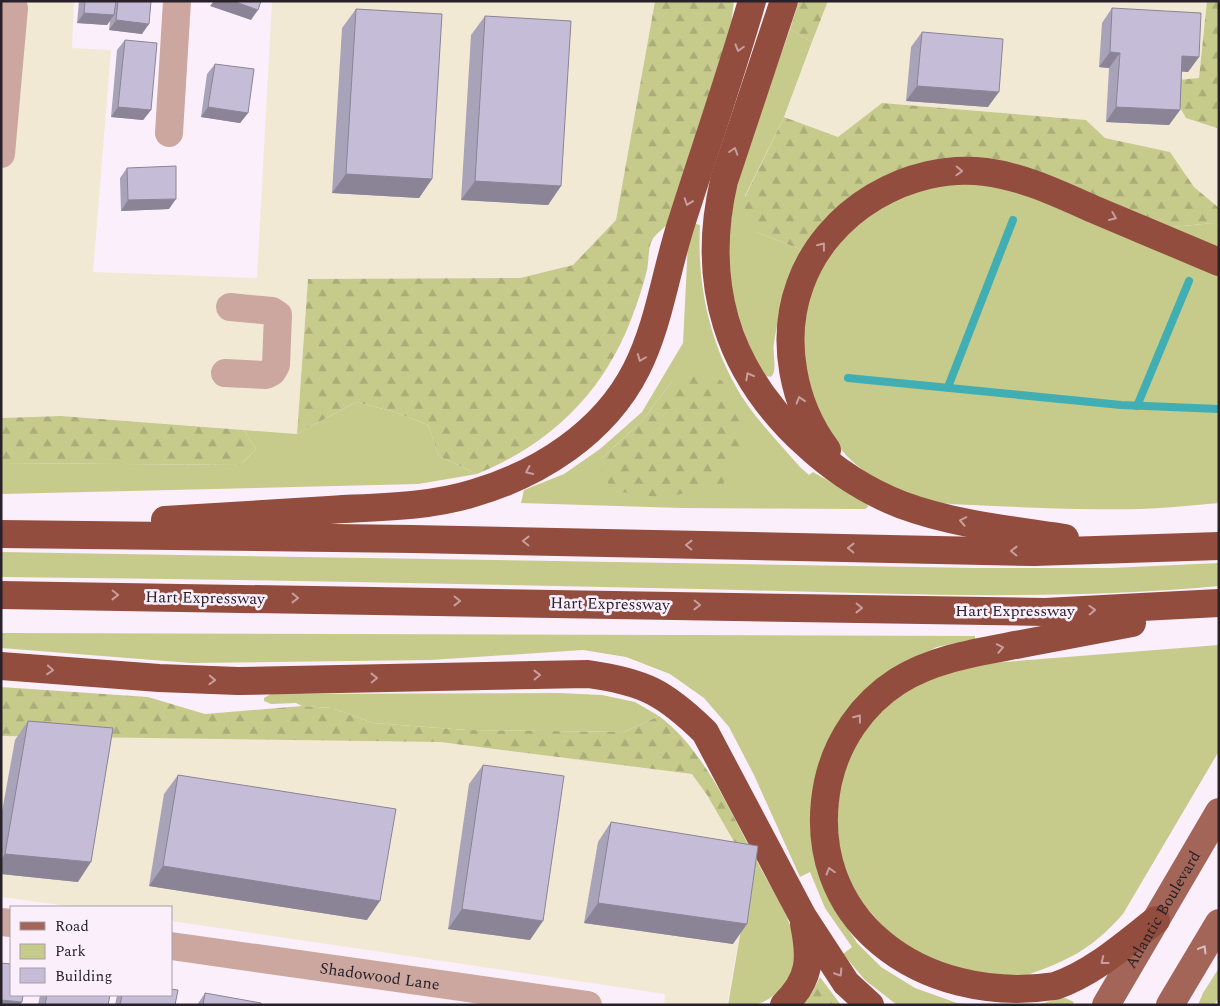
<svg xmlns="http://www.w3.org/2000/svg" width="1220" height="1006" font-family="Spectral,serif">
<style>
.commercial{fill:#f2e9d4}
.green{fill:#c6ca8b;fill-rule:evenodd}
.forest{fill:url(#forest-firs)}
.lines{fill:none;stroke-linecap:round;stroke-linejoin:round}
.stream{stroke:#41aeb3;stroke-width:8}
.minor{stroke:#cba79f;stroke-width:28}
.major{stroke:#a36558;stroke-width:28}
.highway{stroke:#934d3e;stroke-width:28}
.wall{fill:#a9a3b9}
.shaded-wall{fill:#8a8496}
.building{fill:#c5bdd7;stroke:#8a8496}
.oneway{stroke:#c79e9d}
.oneway2{stroke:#dcbfc3}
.labels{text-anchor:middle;stroke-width:5;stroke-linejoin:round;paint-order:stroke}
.street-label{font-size:16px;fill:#282129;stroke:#fbeffc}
</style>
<defs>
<pattern id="forest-firs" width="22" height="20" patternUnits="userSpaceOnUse" patternTransform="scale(1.25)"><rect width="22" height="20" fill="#c6ca8b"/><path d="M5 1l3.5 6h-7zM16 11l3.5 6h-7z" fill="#aaad78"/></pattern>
</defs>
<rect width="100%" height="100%" fill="#fbeffc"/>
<g class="commercial">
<polygon points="1,1 74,1 72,48 111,50 93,272 257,278 272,1 655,1 616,220 573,265 520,278 308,279 297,434 61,416 1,418"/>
<polygon points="828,1 1219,1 1219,208 1194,187 1170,152 1105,138 1086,120 882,103 838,137 784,117"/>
<polygon points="1,736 440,742 692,774 707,795 751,871 727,1005 664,1005 665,994 171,921 171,907 75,907 1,897"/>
</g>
<g class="green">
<path d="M790,29l22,13 -28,75 -39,79 11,36 51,20c-19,34 -27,53 -33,91 -2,10 4,28 -3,34l-8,-2c-19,-39 -36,-82 -34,-127 2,-76 37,-149 61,-219z"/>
<path d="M974,181l50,10 195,85v227c-26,2 -52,5 -78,6 -48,1 -98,-1 -147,-3 -29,-2 -61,0 -88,-12 -18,-8 -38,-18 -53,-32 -66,-62 -68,-179 3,-238 12,-10 36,-25 50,-31 16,-7 49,-9 68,-12z"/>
<path d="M689,222l11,3c-3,56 8,111 35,160 16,30 43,56 65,82l9,8 4,-3 54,31 1,4 -3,2 -184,-1 -160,-5 3,-13 40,-16 36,-25 42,-37 41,-69zM673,380l-59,111 -12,-33 40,-37z"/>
<polygon points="1213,223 1219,226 1219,248 1172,227"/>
<polygon points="356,402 395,412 428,425 439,456 477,474 418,484 1,494 1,463 240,465 256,449 244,430 297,434"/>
<path d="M1,552l975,16h135l108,-5v23c-173,16 -347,7 -520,3 -233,-5 -465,-10 -698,-12z"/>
<polygon points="1,633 975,636 975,639 937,647 899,665 843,720 820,871 835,908 857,943 881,967 915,988 957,1003 976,1005 897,1005 865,980 843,954 852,947 825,908 810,872 800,877 754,775 729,727 704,698 670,674 626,657 583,650 430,660 191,663 1,648"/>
<path d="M1219,645v106l-96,163c-30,34 -53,46 -96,61l2,6 -112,-16 -68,-77 -14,-61 9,-63 17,-29 20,-23 24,-21 31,-18 30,-8z"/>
<polygon points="558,693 602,695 635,702 659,716 624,732 467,730 373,723 332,708 302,706 296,703 271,704 264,701 264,698 271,694"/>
<path d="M760,867c10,19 23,38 30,58 12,31 2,67 -32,79 -8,2 -21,1 -30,1l23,-134z"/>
<polygon points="1219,968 1219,998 1214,1005 1198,1005 1203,993"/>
<polygon points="1063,997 1074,1002 1072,1005 1037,1005"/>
</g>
<g class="forest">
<path d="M655,1h79l-5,39 -58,181c-5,6 -15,12 -19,19 -4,8 -3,21 -5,30 -3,12 -7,25 -11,36 -27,81 -81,136 -159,168l-38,-18 -11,-31 -33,-13 -39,-10 -59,32 11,-155 212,-1 53,-13 43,-45z"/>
<polygon points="799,1 828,1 812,42 790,29"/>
<polygon points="1207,1 1219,1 1217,128 1186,118 1177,102 1179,80 1199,78"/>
<polygon points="882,103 1086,120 1105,138 1170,152 1194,187 1219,208 1219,226 1213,223 1172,227 1148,223 940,163 807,252 756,232 744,217 745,197 784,117 838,137"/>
<polygon points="695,368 722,381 741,413 742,448 723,484 664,498 614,491 601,474 602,458 642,421 673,380"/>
<polygon points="61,416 244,430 256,449 240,465 1,463 1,418"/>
<path d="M1,687l147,10 57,17 97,-8 30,2 41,15 94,7 157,2 35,-16c47,35 73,100 101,151l-9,4 -44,-76 -15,-21 -252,-32 -439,-6z"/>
<polygon points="820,977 841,1005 798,1005 813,991"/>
</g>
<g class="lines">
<g class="stream">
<polyline points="848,378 1121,405 1219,409"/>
<polyline points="948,387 1013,220"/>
<polyline points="1137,406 1189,281"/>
</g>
<g class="minor">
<polyline points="169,133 177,1"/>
<polyline points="1,154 14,8 11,1"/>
<polyline points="225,373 266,375 272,372 276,365 278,315 272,311 230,307"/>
<polyline points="1,922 11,923"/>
<path id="s1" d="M171,946l417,59"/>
</g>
<g class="major">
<path id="s2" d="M1106,1005l113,-193"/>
<polyline points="1170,1005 1219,923"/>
</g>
<g class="highway">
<path d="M784,1l-60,180c-24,103 4,192 82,263 28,26 60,47 96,61 51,19 109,25 163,33"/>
<path d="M827,450c-34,-45 -47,-110 -27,-165 26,-74 109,-123 186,-113 38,5 73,22 107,37 42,18 84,35 126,53"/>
<path d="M165,520c60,-4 119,-7 178,-11 43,-2 89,-3 131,-16 65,-19 130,-60 162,-123 24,-47 30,-102 47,-152 23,-72 48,-144 69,-217"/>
<polyline points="1,534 413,539 1034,552 1219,546"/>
<polyline points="1,595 1045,612 1219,603"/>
<path d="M1132,623c-37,7 -74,14 -111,21 -42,8 -86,14 -123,37 -36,23 -61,60 -70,101 -28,136 93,224 227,204 38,-13 69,-41 101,-66"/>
<path d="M1,666l158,12 79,3 350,-7c56,8 76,18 117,58l98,185 43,66 24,22"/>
<path d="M784,1005c27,-26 27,-47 20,-81"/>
</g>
</g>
<g class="wall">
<polygon points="79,1 151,1 142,34 109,30 110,21 107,25 77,23"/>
<polygon points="1112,8 1199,57 1188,72 1182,71 1180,110 1169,125 1106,122 1109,68 1099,67 1102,23"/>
<polygon points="356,9 432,179 419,198 332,193 342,28"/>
<polygon points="485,16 561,186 548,205 461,200 471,35"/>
<polygon points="922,32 988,107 906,101 911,47"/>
<polygon points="125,40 151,110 143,120 111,117 117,50"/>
<polygon points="215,64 248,113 240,123 201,117 207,74"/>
<polygon points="127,168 169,209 121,211 120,178"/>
<polygon points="28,721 78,882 1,874 1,817 15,740"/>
<polygon points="483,765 530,940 448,929 469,784"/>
<polygon points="178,775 367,920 149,886 164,794"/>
<polygon points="611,822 733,944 584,923 598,842"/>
<polygon points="205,993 261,1005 197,1005"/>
<polygon points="40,995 110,995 108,1005 38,1005"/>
<polygon points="117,995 171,995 175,1005 115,1005"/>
</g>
<g class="shaded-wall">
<polygon points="214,1 233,1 258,10 251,20 210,6"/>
<polygon points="84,13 114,15 107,25 77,23"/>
<polygon points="116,20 149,24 142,34 109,30"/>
<polygon points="1110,52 1120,53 1109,68 1099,67"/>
<polygon points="1182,56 1199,57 1188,72 1172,71"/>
<polygon points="917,86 999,92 988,107 906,101"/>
<polygon points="118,107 151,110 143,120 111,117"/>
<polygon points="208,107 248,113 240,123 201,117"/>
<polygon points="1116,107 1180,110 1169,125 1106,122"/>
<polygon points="346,174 432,179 419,198 332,193"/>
<polygon points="475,181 561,186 548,205 461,200"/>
<polygon points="176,199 169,209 121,211 128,200"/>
<polygon points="5,854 91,862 78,882 1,874 1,859"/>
<polygon points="163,866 380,901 367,920 149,886"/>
<polygon points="598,903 747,924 733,944 584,923"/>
<polygon points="462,909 543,921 530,940 448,929"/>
<polygon points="1,1000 22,1002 20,1005 1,1005"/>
</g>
<g class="building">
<polygon points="85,1 116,1 114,15 84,13"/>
<polygon points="118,1 151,1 149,24 116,20"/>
<polygon points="233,1 261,1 258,10"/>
<polygon points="1112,8 1201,13 1199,57 1182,56 1180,110 1116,107 1120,53 1110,52"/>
<polygon points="356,9 442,14 432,179 346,174"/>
<polygon points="485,16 571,21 561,186 475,181"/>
<polygon points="922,32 1003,39 999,92 917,86"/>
<polygon points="125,40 157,43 151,110 118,107"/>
<polygon points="215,64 254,69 248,113 208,107"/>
<polygon points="176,166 176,199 128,200 127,168"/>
<polygon points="28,721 113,728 91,862 5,854"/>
<polygon points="483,765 564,776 543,921 462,909"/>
<polygon points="178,775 396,809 380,901 163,866"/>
<polygon points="611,822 758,846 747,924 598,903"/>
<polygon points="1,963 11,964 11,995 23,995 22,1002 1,1000"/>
<polygon points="171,989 178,990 175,1005 120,1005 122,995 171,995"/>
<polygon points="205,993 261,1003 261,1005 203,1005"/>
<polygon points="47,995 110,995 108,1005 45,1005"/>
</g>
<defs><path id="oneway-chevron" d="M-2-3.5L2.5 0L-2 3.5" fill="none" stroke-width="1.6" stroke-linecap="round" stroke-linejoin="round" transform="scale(1.25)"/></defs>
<g class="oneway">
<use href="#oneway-chevron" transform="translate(739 48) rotate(106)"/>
<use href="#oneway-chevron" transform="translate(734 151) rotate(-72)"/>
<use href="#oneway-chevron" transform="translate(959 171) rotate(2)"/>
<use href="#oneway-chevron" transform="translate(688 202) rotate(109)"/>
<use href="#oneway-chevron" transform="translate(1113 217) rotate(23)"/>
<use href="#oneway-chevron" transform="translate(822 246) rotate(-52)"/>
<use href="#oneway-chevron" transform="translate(641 358) rotate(111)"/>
<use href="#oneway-chevron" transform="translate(749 376) rotate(-118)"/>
<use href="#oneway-chevron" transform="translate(800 400) rotate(-107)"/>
<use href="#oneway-chevron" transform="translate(529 471) rotate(155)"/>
<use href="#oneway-chevron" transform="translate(963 521) rotate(-169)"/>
<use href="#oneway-chevron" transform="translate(526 541) rotate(-179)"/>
<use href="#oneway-chevron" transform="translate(689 545) rotate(-179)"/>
<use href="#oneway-chevron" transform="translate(851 548) rotate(-179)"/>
<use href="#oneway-chevron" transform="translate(1014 551) rotate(-179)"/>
<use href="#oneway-chevron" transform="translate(115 595) rotate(1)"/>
<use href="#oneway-chevron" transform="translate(295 598) rotate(1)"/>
<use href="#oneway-chevron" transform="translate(457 601) rotate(1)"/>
<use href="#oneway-chevron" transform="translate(697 605) rotate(1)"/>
<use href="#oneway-chevron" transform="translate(859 608) rotate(1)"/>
<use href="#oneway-chevron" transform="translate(1092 610) rotate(-2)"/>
<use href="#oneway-chevron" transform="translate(1000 648) rotate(-11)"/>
<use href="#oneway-chevron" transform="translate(50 670) rotate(5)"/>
<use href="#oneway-chevron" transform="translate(537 675) rotate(-1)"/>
<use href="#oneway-chevron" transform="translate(374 678) rotate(-1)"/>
<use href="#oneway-chevron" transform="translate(212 680) rotate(2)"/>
<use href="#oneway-chevron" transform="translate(858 718) rotate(-52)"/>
<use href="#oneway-chevron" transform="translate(830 871) rotate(-106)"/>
<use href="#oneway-chevron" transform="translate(1104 961) rotate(142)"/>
<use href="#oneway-chevron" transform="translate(839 973) rotate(57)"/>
</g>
<use class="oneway2" href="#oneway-chevron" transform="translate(1203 949) rotate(-59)"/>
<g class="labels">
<g class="street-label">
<text transform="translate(205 597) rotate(1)" y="6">Hart Expressway</text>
<text transform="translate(610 603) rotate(1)" y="6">Hart Expressway</text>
<text x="1015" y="616">Hart Expressway</text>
<text dy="6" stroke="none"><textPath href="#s2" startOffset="111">Atlantic Boulevard</textPath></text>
<text dy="6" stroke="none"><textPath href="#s1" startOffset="211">Shadowood Lane</textPath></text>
</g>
</g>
<rect width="1220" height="1006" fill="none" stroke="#282129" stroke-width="5"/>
<rect x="10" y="906" width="162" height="90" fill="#fbeffc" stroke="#a79da8"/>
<rect x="20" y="922" width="25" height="8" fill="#a36558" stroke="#a79da8"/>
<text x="55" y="931" font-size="15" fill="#282129">Road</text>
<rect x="20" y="944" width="25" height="15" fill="#c6ca8b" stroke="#a79da8"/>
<text x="55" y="956" font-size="15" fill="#282129">Park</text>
<rect x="20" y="968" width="25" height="15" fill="#c5bdd7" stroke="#a79da8"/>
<text x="55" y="981" font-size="15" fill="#282129">Building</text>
</svg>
